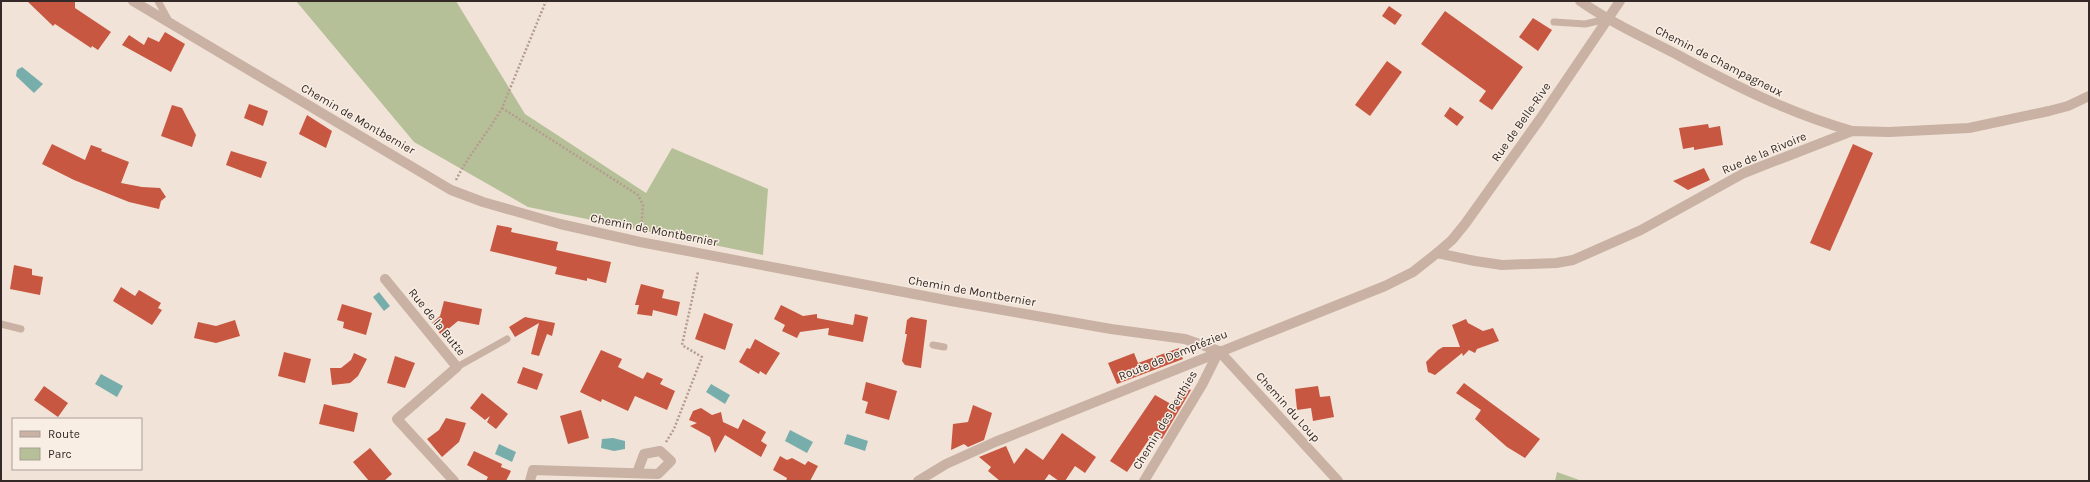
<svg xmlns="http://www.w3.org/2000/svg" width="2090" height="482" font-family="Karla,sans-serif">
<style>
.green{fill:#b6c098}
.water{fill:#77aeac}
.building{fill:#c75741}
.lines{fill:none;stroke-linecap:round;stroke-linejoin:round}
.path{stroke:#b59c8f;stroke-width:2.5;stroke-dasharray:2 2;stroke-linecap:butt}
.service{stroke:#c9b2a4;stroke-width:7}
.minor{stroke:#c9b2a4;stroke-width:10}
.tertiary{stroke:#c9b2a4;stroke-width:10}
.labels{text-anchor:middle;stroke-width:3;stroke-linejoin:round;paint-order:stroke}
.street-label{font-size:12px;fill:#342926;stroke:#f9eee4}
</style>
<rect width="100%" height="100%" fill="#f1e3d8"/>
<g class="green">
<polygon points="296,1 456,1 525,114 646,193 672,148 768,189 763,255 528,207 414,142"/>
<polygon points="1557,472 1582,481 1555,481"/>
</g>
<g class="water">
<polygon points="22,67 43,84 34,93 16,76 17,70"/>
<polygon points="379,292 390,306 384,311 373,297"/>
<polygon points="101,374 123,386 117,397 95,384"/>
<polygon points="711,384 730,395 725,404 706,392"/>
<polygon points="790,430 813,442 807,453 785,441"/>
<polygon points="847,434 868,441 865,451 844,444"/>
<polygon points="613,438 625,441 625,449 614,451 601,448 602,439"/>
<polygon points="499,444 516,452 512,462 495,454"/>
</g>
<g class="building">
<polygon points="27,1 75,1 75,8 111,32 98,50 92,46 91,48 55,24 53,26"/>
<polygon points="1389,6 1402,15 1395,25 1382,16"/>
<polygon points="1445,11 1523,67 1492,110 1479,101 1486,91 1421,44"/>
<polygon points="1533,18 1552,30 1538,51 1519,37"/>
<polygon points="165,32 185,44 171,72 122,45 129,35 144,45 148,37 159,42"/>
<polygon points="1387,61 1402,72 1370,116 1355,105"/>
<polygon points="249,104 268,111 263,126 244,118"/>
<polygon points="172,105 182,108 196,135 192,147 161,136"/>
<polygon points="1450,107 1464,117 1457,126 1444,116"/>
<polygon points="307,115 332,131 326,148 299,134"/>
<polygon points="1708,124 1709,128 1720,126 1723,145 1694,150 1694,147 1683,149 1679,128"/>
<polygon points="52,144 85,160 91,145 102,149 101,151 129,162 121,183 142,187 160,188 166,197 161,201 159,209 129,202 74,180 42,164"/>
<polygon points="1853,144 1873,153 1830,251 1810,243"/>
<polygon points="231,151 267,162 261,178 226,165"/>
<polygon points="1704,168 1710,180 1688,190 1673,181"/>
<polygon points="497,225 512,228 511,232 558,242 556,250 611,262 606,283 587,278 587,281 555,274 557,267 490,251"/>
<polygon points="14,265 32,269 32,275 43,277 40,295 10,289"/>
<polygon points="641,284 664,290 662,298 680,302 677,316 653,310 652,316 637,314 639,305 635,305"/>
<polygon points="121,287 135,296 139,290 161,303 158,308 162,310 152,325 113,301"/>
<polygon points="444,301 482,309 479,325 458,321 441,335 432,323 440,316"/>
<polygon points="342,304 372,313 366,335 343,328 344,322 337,320"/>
<polygon points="781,305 803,316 817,314 817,318 853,325 855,314 868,317 863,342 828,335 829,328 800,332 797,338 782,331 785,325 774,319"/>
<polygon points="704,313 733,324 725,350 695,339"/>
<polygon points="525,317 555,323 552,336 547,334 539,356 531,354 539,323 515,337 509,327"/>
<polygon points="911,317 927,320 921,368 905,365 902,361 907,334 905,334 907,320"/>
<polygon points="1466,319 1468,323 1483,331 1493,328 1499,341 1477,349 1475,353 1469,350 1463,356 1462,353 1435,375 1428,372 1426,362 1438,350 1443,347 1460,347 1452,325"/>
<polygon points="235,320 240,336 216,343 194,338 198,322 216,326"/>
<polygon points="755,339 780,353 766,375 760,371 759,374 739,362 747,348 750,349"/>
<polygon points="1179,348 1183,359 1117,384 1108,363 1134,353 1138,363"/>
<polygon points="601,350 622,359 618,367 643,379 647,372 663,379 660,384 675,391 667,410 635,396 628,411 602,399 601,402 580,392"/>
<polygon points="284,352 311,359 305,383 278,376"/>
<polygon points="354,353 367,359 358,376 350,383 332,385 330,368 341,368 351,360"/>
<polygon points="395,356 415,363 405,388 387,383"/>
<polygon points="523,367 543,374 537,390 517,383"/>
<polygon points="866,382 897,391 889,420 865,413 868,402 862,400"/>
<polygon points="1464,383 1540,439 1525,458 1507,447 1475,419 1481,410 1456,393"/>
<polygon points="1184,385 1191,390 1162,439 1154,432 1127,472 1110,461 1155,395 1171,404"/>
<polygon points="44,386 68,403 58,417 34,400"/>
<polygon points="1318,386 1320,397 1330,396 1334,417 1313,421 1311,408 1297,410 1295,389"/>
<polygon points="482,393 508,414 496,429 487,422 490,416 485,420 470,408"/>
<polygon points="324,404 358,413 354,432 319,424"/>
<polygon points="973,405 992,413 984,440 968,447 964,444 951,450 953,424 968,422"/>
<polygon points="701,408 712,415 721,412 723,422 738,429 743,419 766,432 761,441 767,445 761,457 725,435 715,453 710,437 690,426 697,423 689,420 693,411"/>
<polygon points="581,410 589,438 568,444 560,416"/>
<polygon points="446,418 466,423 459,442 442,457 427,439 439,430"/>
<polygon points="1062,433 1096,457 1085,473 1075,466 1065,481 1059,481 1049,474 1044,481 1000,481 988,471 991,467 979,457 1006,446 1014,464 1026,448 1043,460"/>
<polygon points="370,448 392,474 384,481 369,481 353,462"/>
<polygon points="474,451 502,464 501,467 511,471 506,481 486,481 488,477 467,465"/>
<polygon points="780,456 787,460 792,458 805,465 808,461 818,466 810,481 786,481 787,478 773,470"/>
</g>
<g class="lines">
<g class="path">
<polyline points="502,108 638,195 643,205 641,231"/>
<path d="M456,180c13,-26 32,-47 46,-72l44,-107"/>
<polyline points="666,442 674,429 702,357 682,345 698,272"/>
</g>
<g class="service">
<polyline points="158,1 170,23"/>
<polyline points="1554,22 1585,24 1607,19"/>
<polyline points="1,324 21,329"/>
<polyline points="933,345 944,347"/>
<polyline points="457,367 507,339"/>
</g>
<g class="minor">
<polyline points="133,1 451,190 483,202 560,224 640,242 951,301 1111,329 1185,339 1219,351 1338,481"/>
<path d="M1580,1c30,21 63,36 96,53 57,31 113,59 176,77"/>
<polyline points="1437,253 1475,261 1502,265 1556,263 1573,260 1641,230 1744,173 1852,131 1889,132 1969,128 2049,111 2068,106 2089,96"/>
<polyline points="385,279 457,367 397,419 454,481"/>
<polyline points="530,481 533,470 658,474 671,461 660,451 644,454 637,473"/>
<polyline points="1144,481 1202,385 1219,351"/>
</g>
<polyline class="tertiary" points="918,481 946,464 995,442 1385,286 1413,272 1437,253 1452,240 1465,224 1540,119 1620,1"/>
</g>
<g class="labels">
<g class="street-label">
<text transform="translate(1719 61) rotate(27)" y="4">Chemin de Champagneux</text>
<text transform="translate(358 119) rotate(30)" y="4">Chemin de Montbernier</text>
<text transform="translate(1521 122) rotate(-55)" y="4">Rue de Belle-Rive</text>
<text transform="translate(1764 153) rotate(-23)" y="4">Rue de la Rivoire</text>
<text transform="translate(654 230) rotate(11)" y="4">Chemin de Montbernier</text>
<text transform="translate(972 291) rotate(10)" y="4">Chemin de Montbernier</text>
<text transform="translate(437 322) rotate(51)" y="4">Rue de la Butte</text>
<text transform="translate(1173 355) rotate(-22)" y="4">Route de Demptézieu</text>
<text transform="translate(1288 407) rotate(48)" y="4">Chemin du Loup</text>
<text transform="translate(1165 420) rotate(-59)" y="4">Chemin des Perthies</text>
</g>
</g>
<rect width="2090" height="482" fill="none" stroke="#342926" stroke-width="4"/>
<rect x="12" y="418" width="130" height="52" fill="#f9eee4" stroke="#aa9f98"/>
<rect x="20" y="431" width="20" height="6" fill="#c9b2a4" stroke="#aa9f98"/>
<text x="48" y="438" font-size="12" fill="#342926">Route</text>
<rect x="20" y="448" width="20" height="12" fill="#b6c098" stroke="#aa9f98"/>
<text x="48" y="458" font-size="12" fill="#342926">Parc</text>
</svg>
